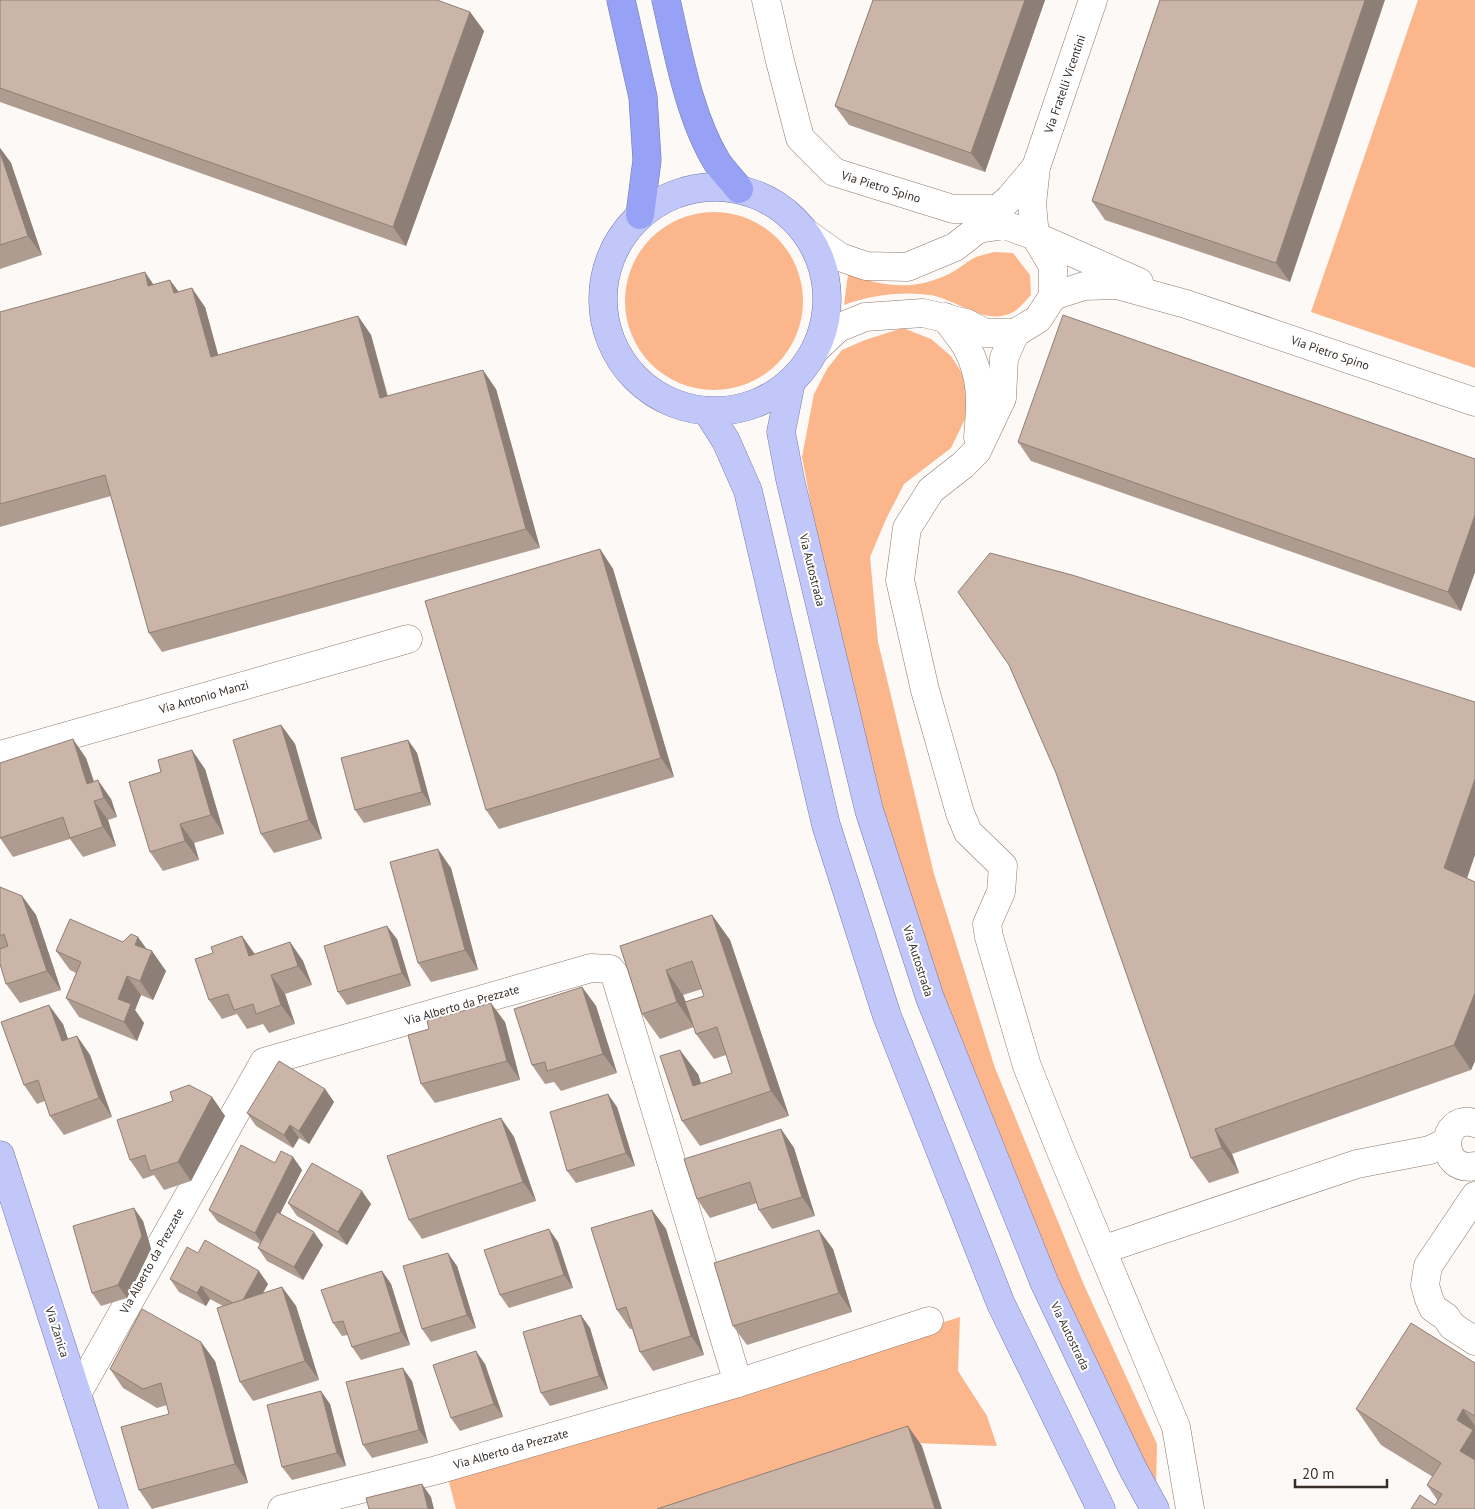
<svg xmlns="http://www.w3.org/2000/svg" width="1475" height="1509" font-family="'PT Sans',sans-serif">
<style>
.green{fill:#fbb68c}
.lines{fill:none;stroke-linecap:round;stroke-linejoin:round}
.minor-casing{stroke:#8d796d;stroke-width:29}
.major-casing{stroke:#7579ae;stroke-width:29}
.highway-casing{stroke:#7579ae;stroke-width:29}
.minor{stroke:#fff;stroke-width:28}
.major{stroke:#c1c7f9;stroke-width:28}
.highway{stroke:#97a1f5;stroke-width:28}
.wall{fill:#af9c90;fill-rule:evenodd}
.shaded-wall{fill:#8e7f76}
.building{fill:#cbb5a8;stroke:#8e7f76}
.labels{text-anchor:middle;stroke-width:4;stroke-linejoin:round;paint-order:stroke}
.street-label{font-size:12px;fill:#372f2a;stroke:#fff}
</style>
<rect width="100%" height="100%" fill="#fdf9f6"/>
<g class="green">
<polygon points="1418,0 1475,0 1475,368 1311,312"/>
<circle cx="714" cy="301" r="89"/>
<path d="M994,252l19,1 17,22 1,20c-6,6 -12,15 -20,18 -25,12 -52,-11 -76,-17 -5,-2 -10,-1 -15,-2 -26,-2 -51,2 -76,11l4,-31c36,13 66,17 101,0 10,-5 17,-12 27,-17 5,-2 12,-3 18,-5z"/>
<polygon points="903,328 931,339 951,356 967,381 968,413 951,448 904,484 886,519 870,557 878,642 934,874 995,1068 1084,1285 1157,1444 1156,1489 1080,1337 934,982 876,788 820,552 802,457 814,394 827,369 842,350 865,340"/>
<polygon points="960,1317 958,1371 987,1416 997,1446 914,1443 718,1509 456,1509 448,1478"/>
</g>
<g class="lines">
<defs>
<g id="minor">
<polyline points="766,0 780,61 800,138 834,172 953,209 998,209"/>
<polyline points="1036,167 1032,204 1035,236 1139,282"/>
<polyline points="985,221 1010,198 1036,167 1093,0"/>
<polyline points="806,233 840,257 866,266 907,267 955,247 978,229 1005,225 1035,236 1053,266 1053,296 1038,319 1015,333 985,333 966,323 923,313 865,317 838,328 815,350"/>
<polyline points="1053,296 1084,286 1117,285 1186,304 1475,402"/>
<path d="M945,317c7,10 15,19 21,29 17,30 15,58 12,91"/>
<polyline points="1015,333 1004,358 1002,398 977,451 963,465 931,490 907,528 900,580 925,690 960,813 968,832 1003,866 1001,892 987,924 989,937 1027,1066 1060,1149 1102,1250 1357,1164 1430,1150 1446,1142"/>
<polyline points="0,755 408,639"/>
<path d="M1475,1123c-37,-10 -37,51 0,43"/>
<polyline points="1475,1196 1428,1266 1425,1285 1429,1299 1433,1308 1446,1317 1452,1326 1475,1341"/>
<polyline points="1102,1250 1176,1427 1190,1509"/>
<polyline points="738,1383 929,1321"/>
<polyline points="77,1394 264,1062 591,968 610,969 615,975 738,1383 437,1470 282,1509"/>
</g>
<g id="major">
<circle cx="715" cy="299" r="112"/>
<polyline points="791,382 781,432 790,479 869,810 930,998 1045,1284 1133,1469 1155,1509"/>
<polyline points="707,411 726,441 748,491 826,825 887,1016 1001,1304 1101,1509"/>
<polyline points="0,1155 114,1509"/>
</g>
<g id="highway">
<polyline points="621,0 643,97 647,160 640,215"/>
<path d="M666,0c12,52 23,116 51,162 6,9 15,18 22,27"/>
</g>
</defs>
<use href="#minor" class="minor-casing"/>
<use href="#major" class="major-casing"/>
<use href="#highway" class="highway-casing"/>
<use href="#minor" class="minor"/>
<use href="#major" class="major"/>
<use href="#highway" class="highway"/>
</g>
<g class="wall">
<polygon points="0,0 470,12 484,31 406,246 0,102"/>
<polygon points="873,0 1045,0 985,172 849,125 835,106"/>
<polygon points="1160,0 1290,282 1105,220 1092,201"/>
<polygon points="0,148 11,163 42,255 0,269"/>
<polygon points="154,285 179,292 205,307 218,355 358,316 371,335 388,396 496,389 540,548 162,652 149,633 111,496 0,527 0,312"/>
<polygon points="1018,442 1475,459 1475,572 1461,611 1031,461"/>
<polygon points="600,549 613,569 674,777 499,829 486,810"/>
<polygon points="990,553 1467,878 1475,882 1475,1061 1471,1070 1232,1154 1239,1173 1209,1183 1191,1158"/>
<polygon points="281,725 295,744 322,839 274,853 261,834"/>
<polygon points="408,740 417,753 431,805 364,823 355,810"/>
<polygon points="86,758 94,781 111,799 117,817 108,820 116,846 83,857 70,839 13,857 0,838"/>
<polygon points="205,769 224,834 194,843 199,860 163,871 150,852"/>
<polygon points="451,868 478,970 431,982 418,963"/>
<polygon points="0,887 22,896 36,915 61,990 20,1003 6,984 0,964"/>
<path d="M712,915l18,25 59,176 -89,30 -18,-25 16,-47 3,10 31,-11 -6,-18 -12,4 -18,-25 -2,-7 -34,12 -18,-25 -22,-68zM702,989l2,7 -18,6 -3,-7z"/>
<polygon points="242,936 255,954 290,942 303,961 312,985 285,994 295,1024 269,1033 263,1024 247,1029 237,1014 222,1019 209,1000"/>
<polygon points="397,939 411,986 347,1005 338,992"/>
<polygon points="123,942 147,949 166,971 153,1000 141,995 135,1010 144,1023 137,1041 79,1017 66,998 76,973 70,970 56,951"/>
<polygon points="582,987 596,1006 617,1073 561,1091 554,1082 545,1084 532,1065"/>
<polygon points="505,1022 520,1080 435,1103 421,1084"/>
<polygon points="63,1024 68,1039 77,1036 90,1055 112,1117 64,1135 50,1116 45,1101 37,1104 24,1085"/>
<polygon points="325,1089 334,1102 309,1144 299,1138 293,1148 256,1126 247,1113"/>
<polygon points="212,1097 225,1116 191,1181 164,1190 154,1175 143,1179 130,1160"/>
<polygon points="617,1107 635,1166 576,1183 567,1171"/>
<polygon points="501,1118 514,1137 536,1201 422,1239 409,1220"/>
<polygon points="781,1129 794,1148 815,1216 772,1229 759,1210 757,1203 710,1218 697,1199"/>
<polygon points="293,1157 302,1170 280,1213 323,1245 303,1280 267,1261 258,1248 260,1244 218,1222 209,1210 275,1163"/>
<polygon points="288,1203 371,1204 347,1245 297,1216"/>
<polygon points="652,1210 666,1229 704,1355 653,1371 640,1352 632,1329 630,1329 617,1310"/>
<polygon points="143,1221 151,1249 127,1298 101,1306 92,1293"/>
<polygon points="558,1242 573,1288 509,1308 500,1295"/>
<polygon points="833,1249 852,1312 747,1345 733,1326"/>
<polygon points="198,1253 268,1284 263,1293 282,1287 296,1306 319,1380 253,1401 240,1382 223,1306 210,1299 206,1306 179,1292 170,1279"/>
<polygon points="457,1266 476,1328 431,1342 422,1329"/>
<polygon points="382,1271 391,1284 410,1345 361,1360 352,1347 348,1335 342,1336 333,1323"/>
<polygon points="590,1328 608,1389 550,1406 541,1393"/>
<polygon points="215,1361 248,1483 152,1509 139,1490 169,1414 167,1405 157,1408 123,1388 110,1369"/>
<polygon points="1475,1363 1475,1509 1435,1505 1438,1501 1427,1485 1433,1477 1381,1445 1356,1409"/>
<polygon points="485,1364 503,1417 460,1431 451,1418"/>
<polygon points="412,1381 428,1443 372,1458 363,1445"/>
<polygon points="330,1404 346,1466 292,1480 282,1467"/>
</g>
<g class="shaded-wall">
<polygon points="1025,0 1045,0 985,172 971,153"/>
<polygon points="1365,0 1385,0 1290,282 1276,263"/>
<polygon points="470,12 484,31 406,246 393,227"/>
<polygon points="0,148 11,163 42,255 28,236 0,152"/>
<polygon points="145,272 158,291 148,286"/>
<polygon points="170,280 184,299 174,293"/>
<polygon points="192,288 205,307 224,376 211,357"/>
<polygon points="358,316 371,335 393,418 380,398"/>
<polygon points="483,370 496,389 540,548 526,529"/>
<polygon points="1475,515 1475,572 1461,611 1448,592"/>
<polygon points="600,549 613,569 674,777 661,758"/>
<polygon points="281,725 295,744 322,839 309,820"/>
<polygon points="73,739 86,758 99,799 87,784"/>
<polygon points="408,740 417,753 431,805 422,792"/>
<polygon points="192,750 205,769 224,834 211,815"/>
<polygon points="1475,779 1475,855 1462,893 1444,868"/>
<polygon points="98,780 111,799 117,817 104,798"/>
<polygon points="94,801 108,820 116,846 103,827"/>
<polygon points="180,824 194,843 199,860 185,841"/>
<polygon points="438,849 451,868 478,970 465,950"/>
<polygon points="22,896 36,915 61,990 47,971"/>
<polygon points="712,915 730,940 789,1116 771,1091"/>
<polygon points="387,926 397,939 411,986 402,973"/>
<polygon points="242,936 255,955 249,956"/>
<polygon points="138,937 151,955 152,951 166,971 153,1000 140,981 135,945"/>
<polygon points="290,942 303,961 312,985 298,966"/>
<polygon points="666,970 683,995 694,1027 677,1002"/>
<polygon points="271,975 285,994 295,1024 281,1005"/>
<polygon points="127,976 141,995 135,1010 144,1023 137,1041 124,1022 118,999"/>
<polygon points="582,987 596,1006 617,1073 603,1054"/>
<polygon points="1475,993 1475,1061 1471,1070 1454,1045"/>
<polygon points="491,1003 505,1022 520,1080 507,1061"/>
<polygon points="49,1005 63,1024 75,1060 62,1041"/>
<polygon points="77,1036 90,1055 112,1117 99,1098"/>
<polygon points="680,1050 698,1074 710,1111 693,1086"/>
<polygon points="325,1089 334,1102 309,1144 299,1131"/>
<polygon points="608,1094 617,1107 635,1166 626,1153"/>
<polygon points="212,1097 225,1116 191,1181 178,1162"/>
<polygon points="501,1118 514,1137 536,1201 523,1182"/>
<polygon points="290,1125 299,1138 293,1148 284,1135"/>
<polygon points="781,1129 794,1148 815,1216 802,1197"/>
<polygon points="1215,1129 1232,1154 1239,1173 1222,1148"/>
<polygon points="293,1157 302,1170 264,1246 255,1233"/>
<polygon points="362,1191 371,1204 347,1245 338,1232"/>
<polygon points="134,1208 143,1221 151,1249 127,1298 118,1285"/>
<polygon points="652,1210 666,1229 704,1355 691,1336"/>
<polygon points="549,1229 558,1242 573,1288 564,1275"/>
<polygon points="819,1230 833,1249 852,1312 839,1293"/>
<polygon points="314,1232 323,1245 303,1280 294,1267"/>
<polygon points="448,1253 457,1266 476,1328 467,1315"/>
<polygon points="259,1271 268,1284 248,1319 239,1306"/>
<polygon points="382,1271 391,1284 410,1345 401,1332"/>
<polygon points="201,1286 210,1299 206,1306 197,1293"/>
<polygon points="282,1287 296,1306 319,1380 305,1361"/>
<polygon points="581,1315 590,1328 608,1389 599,1376"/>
<polygon points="201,1342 215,1361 248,1483 235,1464"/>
<polygon points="476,1351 485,1364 503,1417 494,1404"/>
<polygon points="403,1368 412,1381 428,1443 419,1430"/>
<polygon points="321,1391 330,1404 346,1466 337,1453"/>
<polygon points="1463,1409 1475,1426 1475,1472 1460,1451 1457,1420"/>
<polygon points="908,1426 922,1446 942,1509 935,1509"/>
<polygon points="422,1484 431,1497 434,1509 428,1509"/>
</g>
<g class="building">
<polygon points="0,0 437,0 470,12 393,227 0,88"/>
<polygon points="873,0 1025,0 971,153 835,106"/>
<polygon points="1160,0 1365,0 1276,263 1092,201"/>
<polygon points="0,152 28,236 0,245"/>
<polygon points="145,272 148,286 170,280 174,293 192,288 211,357 358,316 380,398 483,370 526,529 149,633 105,475 0,504 0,312"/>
<polygon points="1063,315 1475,459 1475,515 1448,592 1018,442"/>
<polygon points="600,549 661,758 486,810 425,601"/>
<polygon points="990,553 1072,575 1475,702 1475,779 1444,868 1475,882 1475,993 1454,1045 1215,1129 1222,1148 1191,1158 1056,773 1009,665 958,592"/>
<polygon points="281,725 309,820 261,834 233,740"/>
<polygon points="73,739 87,784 98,780 104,798 94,801 103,827 70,838 63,817 0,838 0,763"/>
<polygon points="408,740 422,792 355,810 341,758"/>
<polygon points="192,750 211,815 180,824 185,841 150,852 129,782 161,772 158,760"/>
<polygon points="438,849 465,950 418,963 390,862"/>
<polygon points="0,887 22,896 47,971 6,984 0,964 0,949 8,946 4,934 0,936"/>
<polygon points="712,915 771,1091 682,1121 660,1056 680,1050 693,1086 732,1073 717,1027 696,1034 685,1002 704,996 692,961 666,970 677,1002 642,1014 620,946"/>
<polygon points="70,919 123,942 131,934 138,937 135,945 152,951 140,981 127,976 118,999 131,1004 124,1022 66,998 81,962 56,951"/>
<polygon points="387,926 402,973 338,992 324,946"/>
<polygon points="242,936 249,956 290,942 298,966 271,975 281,1005 256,1014 253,1004 234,1010 228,994 209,1000 195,959 213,953 211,947"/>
<polygon points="582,987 603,1054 547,1071 545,1062 532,1065 514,1009"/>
<polygon points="491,1003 507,1061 421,1084 408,1035 429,1029 427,1021"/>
<polygon points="49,1005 62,1041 77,1036 99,1098 50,1116 38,1080 24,1085 1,1022"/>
<polygon points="279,1061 325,1089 299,1131 290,1125 284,1135 247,1113"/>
<polygon points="189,1085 212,1097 178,1162 150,1171 145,1155 130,1160 117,1120 173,1101 170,1092"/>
<polygon points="608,1094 626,1153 567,1171 550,1112"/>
<polygon points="501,1118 523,1182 409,1220 387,1156"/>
<polygon points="781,1129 802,1197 759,1210 750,1182 697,1199 684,1159"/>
<polygon points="241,1145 275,1163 281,1151 293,1157 255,1233 209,1210"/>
<polygon points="312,1163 362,1191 338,1232 288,1203"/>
<polygon points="134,1208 142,1236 118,1285 92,1293 73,1226"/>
<polygon points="652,1210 691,1336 640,1352 626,1307 617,1310 591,1228"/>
<polygon points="277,1212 314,1232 294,1267 258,1248"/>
<polygon points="549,1229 564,1275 500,1295 484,1250"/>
<polygon points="819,1230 839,1293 733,1326 714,1263"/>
<polygon points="205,1240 259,1271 243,1300 233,1303 201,1286 197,1293 170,1279 187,1247 198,1253"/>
<polygon points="448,1253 467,1315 422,1329 403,1266"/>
<polygon points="382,1271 401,1332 352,1347 343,1321 333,1323 321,1290"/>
<polygon points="282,1287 305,1361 240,1382 217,1308"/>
<polygon points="142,1309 201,1342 235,1464 139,1490 121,1427 169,1414 161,1383 143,1389 110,1369"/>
<polygon points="581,1315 599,1376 541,1393 523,1332"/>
<polygon points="1411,1323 1475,1363 1475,1416 1463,1409 1457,1420 1473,1430 1460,1451 1475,1460 1475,1509 1411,1509 1420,1495 1435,1505 1442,1494 1427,1485 1441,1463 1356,1409"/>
<polygon points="476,1351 494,1404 451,1418 433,1365"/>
<polygon points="403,1368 419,1430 363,1445 346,1382"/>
<polygon points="321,1391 337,1453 282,1467 267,1405"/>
<polygon points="908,1426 935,1509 657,1509"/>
<polygon points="422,1484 428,1509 369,1509 366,1498"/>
</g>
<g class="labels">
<g class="street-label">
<text transform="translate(1065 84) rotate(-71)" y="4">Via Fratelli Vicentini</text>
<text transform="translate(881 187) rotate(17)" y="4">Via Pietro Spino</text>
<text transform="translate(1330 353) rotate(19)" y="4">Via Pietro Spino</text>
<text transform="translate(812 570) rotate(76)" y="4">Via Autostrada</text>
<text transform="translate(204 697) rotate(-16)" y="4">Via Antonio Manzi</text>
<text transform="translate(918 961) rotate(72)" y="4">Via Autostrada</text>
<text transform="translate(462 1005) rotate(-16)" y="4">Via Alberto da Prezzate</text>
<text transform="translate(152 1261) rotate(-61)" y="4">Via Alberto da Prezzate</text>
<text transform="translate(57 1332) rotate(72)" y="4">Via Zanica</text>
<text transform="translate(1070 1336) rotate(64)" y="4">Via Autostrada</text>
<text transform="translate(511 1449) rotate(-16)" y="4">Via Alberto da Prezzate</text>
</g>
</g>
<path d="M1295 1479v8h92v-8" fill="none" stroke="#372f2a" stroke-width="2.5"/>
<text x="1302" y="1479" font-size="15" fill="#372f2a" stroke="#ffffff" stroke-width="4" paint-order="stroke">20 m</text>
</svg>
